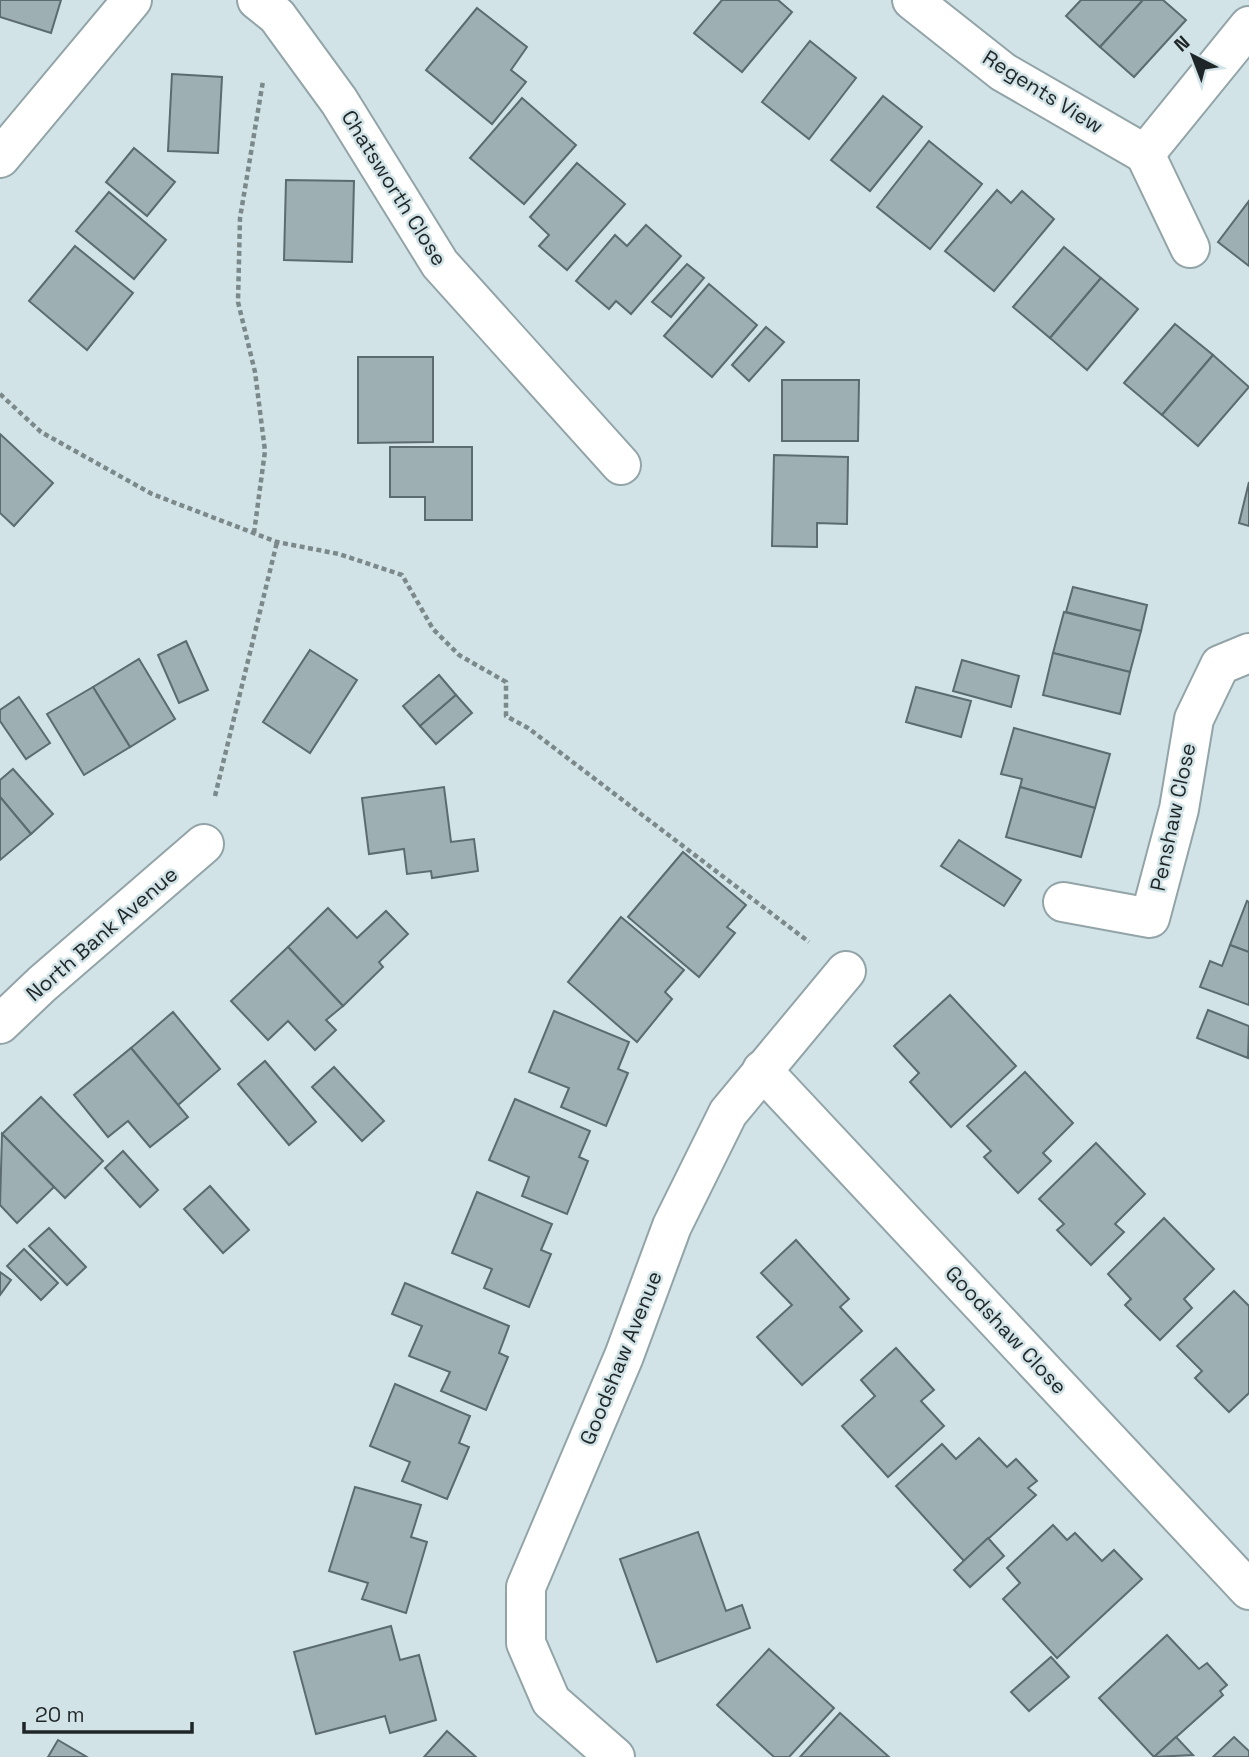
<svg xmlns="http://www.w3.org/2000/svg" width="1249" height="1757" font-family="'Space Grotesk',sans-serif">
<style>
.building{fill:#9eafb3;stroke:#5b6b6f;stroke-width:2}
.lines{fill:none;stroke-linecap:round;stroke-linejoin:round}
.minor-casing{stroke:#93a4a8;stroke-width:42}
.path{stroke:#7c898b;stroke-width:4.5;stroke-dasharray:5 3.5;stroke-linecap:butt}
.minor{stroke:#fff;stroke-width:38}
.labels{text-anchor:middle;stroke-width:5;stroke-linejoin:round;paint-order:stroke}
.street-label{font-size:21px;fill:#1f2627;stroke:#d1e3e7}
</style>
<rect width="100%" height="100%" fill="#d1e3e7"/>
<g class="building">
<polygon points="0,0 61,0 51,33 0,17"/>
<polygon points="722,0 778,0 792,12 742,72 694,33"/>
<polygon points="1081,0 1143,0 1100,47 1066,16"/>
<polygon points="1143,0 1163,0 1186,20 1134,77 1100,47"/>
<polygon points="477,8 527,47 511,70 526,82 492,124 426,70"/>
<polygon points="810,41 856,78 809,139 762,102"/>
<polygon points="172,74 222,77 218,153 168,151"/>
<polygon points="883,96 922,127 870,191 831,160"/>
<polygon points="522,98 576,145 524,204 470,158"/>
<polygon points="929,141 982,184 930,249 877,207"/>
<polygon points="134,148 175,182 147,216 106,182"/>
<polygon points="577,163 625,204 567,270 539,246 549,235 530,217"/>
<polygon points="286,180 354,181 352,262 284,260"/>
<polygon points="997,190 1011,203 1022,191 1054,219 994,291 945,251"/>
<polygon points="109,192 166,240 134,279 76,231"/>
<polygon points="1249,201 1249,266 1218,242"/>
<polygon points="646,225 681,256 631,314 616,301 609,309 576,281 615,235 627,246"/>
<polygon points="75,246 133,293 87,350 29,301"/>
<polygon points="1064,247 1101,278 1050,338 1013,307"/>
<polygon points="687,264 704,278 671,317 652,302"/>
<polygon points="1101,278 1138,309 1087,370 1050,338"/>
<polygon points="709,284 757,325 712,377 664,336"/>
<polygon points="1175,324 1213,355 1162,415 1124,383"/>
<polygon points="766,327 784,342 749,381 732,365"/>
<polygon points="1213,355 1249,387 1198,446 1162,415"/>
<polygon points="358,357 433,357 433,442 358,443"/>
<polygon points="782,380 859,380 858,441 782,441"/>
<polygon points="0,434 53,483 14,526 0,513"/>
<polygon points="390,447 472,447 472,520 425,520 425,497 390,497"/>
<polygon points="774,455 848,457 847,524 817,523 817,547 772,546"/>
<polygon points="1249,482 1249,526 1239,523"/>
<polygon points="1073,587 1147,605 1141,631 1066,612"/>
<polygon points="1064,612 1141,631 1130,672 1053,653"/>
<polygon points="186,641 208,690 179,703 158,655"/>
<polygon points="310,650 357,680 310,753 263,722"/>
<polygon points="1053,653 1130,672 1120,714 1043,695"/>
<polygon points="139,659 175,719 130,747 93,687"/>
<polygon points="962,660 1019,676 1011,707 953,691"/>
<polygon points="439,675 456,695 420,726 403,706"/>
<polygon points="93,687 130,747 84,775 47,714"/>
<polygon points="916,687 971,701 961,737 906,722"/>
<polygon points="456,695 472,713 436,744 420,726"/>
<polygon points="19,697 50,743 26,759 0,721 0,710"/>
<polygon points="1014,728 1110,754 1095,808 1020,787 1022,779 1001,774"/>
<polygon points="13,769 53,814 31,834 0,797 0,780"/>
<polygon points="444,787 451,842 474,839 478,871 432,878 431,871 407,874 404,849 369,854 362,798"/>
<polygon points="1020,787 1095,808 1081,857 1006,837"/>
<polygon points="0,797 31,834 0,860"/>
<polygon points="959,840 1021,880 1004,906 941,866"/>
<polygon points="683,852 746,905 727,927 735,933 699,977 628,917"/>
<polygon points="1247,901 1249,902 1249,952 1230,945"/>
<polygon points="328,908 357,938 386,911 408,934 379,962 383,967 343,1006 288,947"/>
<polygon points="621,917 684,970 665,992 672,999 637,1042 568,982"/>
<polygon points="1230,945 1249,952 1249,1005 1200,987 1210,961 1222,966"/>
<polygon points="288,947 343,1006 326,1020 336,1030 315,1050 288,1021 268,1040 231,1001"/>
<polygon points="950,995 1016,1066 951,1127 910,1082 919,1073 894,1046"/>
<polygon points="1208,1010 1249,1026 1248,1058 1197,1038"/>
<polygon points="554,1011 629,1042 618,1069 628,1073 606,1126 561,1107 569,1088 529,1072"/>
<polygon points="173,1012 220,1069 178,1105 131,1048"/>
<polygon points="131,1048 188,1117 150,1147 128,1121 108,1137 74,1095"/>
<polygon points="265,1061 316,1122 289,1145 238,1084"/>
<polygon points="334,1067 384,1121 362,1141 312,1087"/>
<polygon points="1025,1072 1073,1123 1043,1153 1051,1161 1018,1193 984,1157 991,1151 967,1126"/>
<polygon points="41,1097 103,1161 65,1198 2,1134"/>
<polygon points="515,1099 590,1131 579,1157 588,1161 567,1214 522,1196 529,1177 489,1160"/>
<polygon points="2,1134 54,1187 17,1223 0,1205"/>
<polygon points="1096,1143 1145,1194 1115,1224 1124,1232 1091,1265 1057,1230 1064,1224 1039,1199"/>
<polygon points="123,1151 158,1190 140,1207 105,1168"/>
<polygon points="210,1186 249,1230 223,1253 184,1209"/>
<polygon points="477,1192 552,1224 541,1250 551,1254 529,1307 484,1288 492,1269 452,1253"/>
<polygon points="1164,1218 1214,1269 1184,1299 1192,1308 1160,1340 1125,1305 1131,1299 1108,1274"/>
<polygon points="49,1228 86,1267 67,1285 29,1246"/>
<polygon points="796,1240 849,1299 840,1307 862,1331 802,1385 757,1337 792,1305 761,1273"/>
<polygon points="24,1249 58,1283 41,1300 7,1266"/>
<polygon points="0,1272 11,1280 0,1295"/>
<polygon points="405,1283 509,1326 499,1353 508,1357 486,1410 441,1391 450,1372 409,1356 422,1326 392,1314"/>
<polygon points="1234,1291 1249,1306 1249,1393 1229,1412 1195,1378 1202,1371 1177,1346"/>
<polygon points="896,1348 934,1390 921,1401 944,1426 888,1477 842,1426 875,1396 861,1380"/>
<polygon points="395,1384 470,1416 459,1443 469,1447 447,1499 402,1481 410,1462 370,1446"/>
<polygon points="979,1438 1007,1467 1016,1459 1037,1481 1028,1488 1036,1495 964,1561 896,1486 942,1444 956,1459"/>
<polygon points="355,1487 421,1505 411,1537 427,1542 406,1613 362,1599 368,1583 329,1571"/>
<polygon points="1053,1525 1067,1540 1075,1533 1102,1561 1114,1550 1142,1579 1057,1658 1003,1599 1020,1583 1007,1568"/>
<polygon points="698,1532 726,1611 742,1605 750,1628 657,1662 620,1559"/>
<polygon points="988,1538 1004,1556 970,1587 954,1570"/>
<polygon points="391,1626 400,1660 419,1655 436,1720 390,1733 385,1716 316,1734 294,1652"/>
<polygon points="1167,1635 1199,1669 1207,1663 1227,1685 1220,1691 1223,1695 1154,1757 1099,1698"/>
<polygon points="769,1649 834,1708 789,1757 774,1757 717,1705"/>
<polygon points="1051,1657 1069,1677 1029,1711 1011,1692"/>
<polygon points="840,1713 889,1757 800,1757"/>
<polygon points="447,1731 476,1757 424,1757"/>
<polygon points="1176,1737 1193,1755 1154,1757"/>
<polygon points="1234,1737 1249,1751 1249,1757 1213,1757"/>
<polygon points="58,1740 87,1757 48,1757"/>
</g>
<g class="lines">
<defs>
<g id="minor">
<polyline points="257,0 277,16 339,101 440,264 621,465"/>
<polyline points="912,0 1003,72 1145,154 1249,26"/>
<polyline points="1145,154 1190,248"/>
<polyline points="0,158 132,0"/>
<polyline points="1063,902 1150,918 1179,809 1194,719 1220,665 1249,653"/>
<polyline points="0,1024 42,984 204,844"/>
<polyline points="762,1070 1249,1590"/>
<polyline points="615,1757 551,1701 526,1643 526,1587 624,1356 672,1226 728,1113 846,971"/>
</g>
</defs>
<use href="#minor" class="minor-casing"/>
<g class="path">
<polyline points="0,394 41,432 152,494 277,542 339,554 402,575 433,629 459,655 506,682 506,716 528,728 809,942"/>
<polyline points="254,533 265,451 255,372 238,302 240,218 263,81"/>
<polyline points="215,796 277,542"/>
</g>
<use href="#minor" class="minor"/>
</g>
<g class="labels">
<g class="street-label">
<text transform="translate(1043 92) rotate(32)" y="7">Regents View</text>
<text transform="translate(394 188) rotate(58)" y="7">Chatsworth Close</text>
<text transform="translate(1173 817) rotate(-78)" y="7">Penshaw Close</text>
<text transform="translate(102 934) rotate(-41)" y="7">North Bank Avenue</text>
<text transform="translate(1006 1330) rotate(47)" y="7">Goodshaw Close</text>
<text transform="translate(621 1358) rotate(-68)" y="7">Goodshaw Avenue</text>
</g>
</g>
<g transform="translate(1193 56) rotate(318)" stroke="#d1e3e7" stroke-width="5" paint-order="stroke">
<path d="M0-5L12 26L0 18L-12 26Z" fill="#1f2627"/>
<text y="-10" font-size="19" font-weight="bold" text-anchor="middle" fill="#1f2627">N</text>
</g>
<path d="M24 1722v10h168v-10" fill="none" stroke="#1f2627" stroke-width="3.5"/>
<text x="35" y="1722" font-size="21" fill="#1f2627" stroke="#d1e3e7" stroke-width="5" paint-order="stroke">20 m</text>
</svg>
